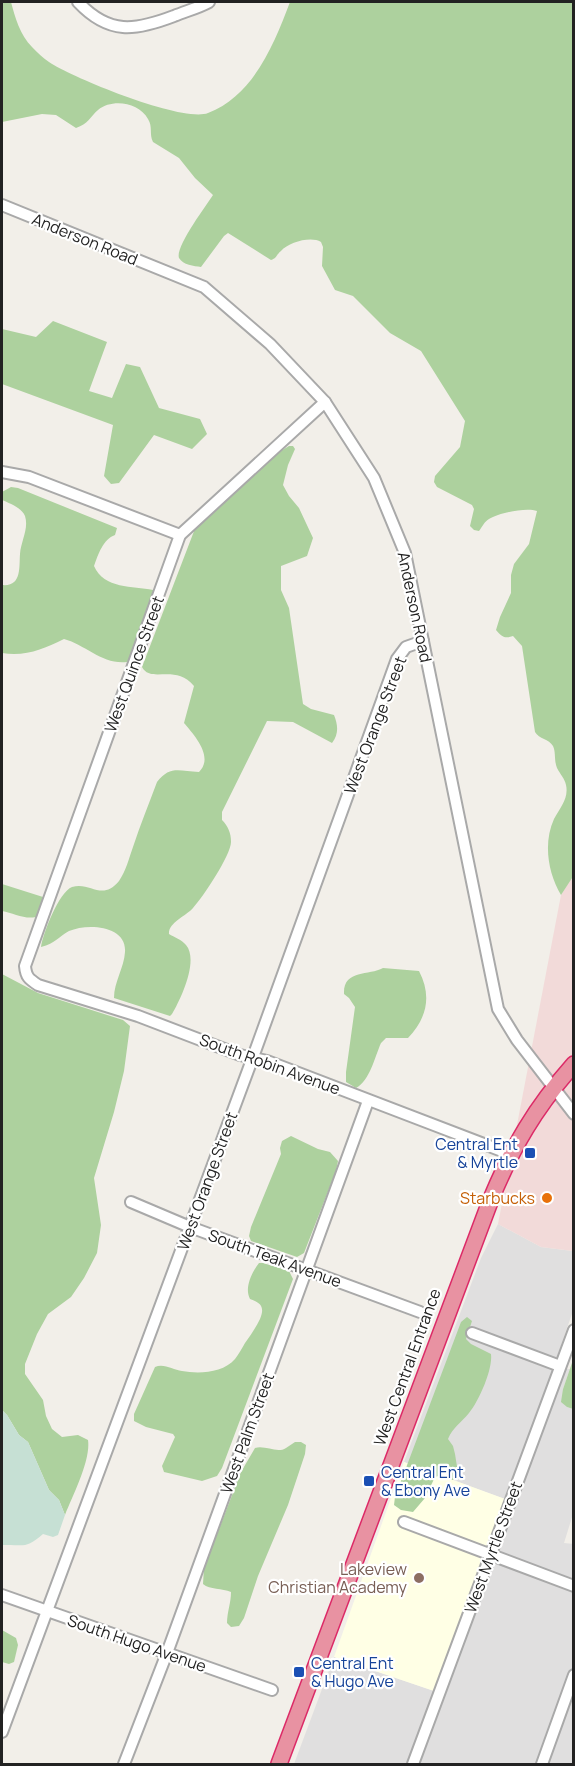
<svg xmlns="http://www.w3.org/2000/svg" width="575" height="1766" font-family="Manrope,sans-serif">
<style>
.residential{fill:#e0dfdf}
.commercial{fill:#f2dad9}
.education{fill:#ffffe5}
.forest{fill:#add19e}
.wetland{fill:#c6e0d4}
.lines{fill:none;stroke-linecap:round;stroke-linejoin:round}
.minor-casing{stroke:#a9a9a9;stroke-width:14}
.highway-casing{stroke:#dc2a67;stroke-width:18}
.minor{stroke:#fff;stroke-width:10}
.highway{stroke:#e892a2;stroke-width:15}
.transit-dot{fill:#1a4fb4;stroke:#fff;stroke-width:2}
.food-dot{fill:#e8710a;stroke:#fff;stroke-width:2}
.education-dot{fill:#8d6e63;stroke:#fff;stroke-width:2}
.labels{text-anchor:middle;stroke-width:4.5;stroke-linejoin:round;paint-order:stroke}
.street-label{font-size:16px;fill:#222;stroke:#fff}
.transit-label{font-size:16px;fill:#164399;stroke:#fff;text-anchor:start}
.food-label{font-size:16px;fill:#c56008;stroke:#fff;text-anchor:end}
.education-label{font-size:16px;fill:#785e54;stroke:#fff;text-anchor:end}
</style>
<rect width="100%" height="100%" fill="#f2efe9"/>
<polygon class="residential" points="498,1224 541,1247 573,1251 573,1311 553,1368 570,1369 563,1389 567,1407 573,1409 573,1514 564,1543 574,1544 573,1764 294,1764 334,1657 434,1691 505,1499 404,1462 481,1258"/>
<polygon class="commercial" points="573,875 573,1251 541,1247 498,1224 561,895"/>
<polygon class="education" points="404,1462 505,1499 434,1691 334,1657"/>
<g class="forest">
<path d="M2,2h9c4,15 9,33 21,45 5,5 11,11 17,15 24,16 134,61 159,51 46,-18 66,-69 82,-111h283l1,873 -13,20c-13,-22 -18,-52 -7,-76 6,-11 15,-21 12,-34 -1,-6 -6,-11 -9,-17 -3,-7 -1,-16 -4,-22 -4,-7 -14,-7 -18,-14l-13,-86 -9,-10c-8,3 -11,1 -17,-6l4,-13 11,-24v-18l3,-11 15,-20 8,-33c-11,-4 -38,2 -48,8 -4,2 -7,8 -10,12l-5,-1 -4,-4 4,-17 -2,-4 -35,-18 -3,-5 1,-6 25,-29 5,-26 -44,-70 -31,-18 -37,-37 -18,-6 -13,-24 1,-19 -2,-5c-10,-6 -32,0 -40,9 -5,4 -4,7 -10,9l-43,-27 -4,3 -23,31c-7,-1 -18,-2 -22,-9 -4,-11 27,-52 34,-63l-18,-17 -16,-20 -26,-16c-4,-8 0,-15 -5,-23 -9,-16 -35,-21 -50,-9 -8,7 -10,14 -22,18l-20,-13 -14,-1 -40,8z"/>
<polygon points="53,321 107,342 89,391 112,398 126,364 140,367 159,408 200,419 207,434 192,449 154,435 119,483 111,484 104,476 113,425 2,384 2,329 36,337"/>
<path d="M289,446h4l2,3 -7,16 -5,20 6,11 10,12 14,30 -6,18 -26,10v24l8,18 14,96 8,5 23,6c4,10 5,19 -2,28l-39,-21 -26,-1 -45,91v8c6,6 9,13 9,22 0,13 -28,55 -38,66 -7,8 -25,15 -24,26 5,3 13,6 17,11 13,15 -5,54 -14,69l-2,2 -56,-18c0,-16 10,-30 11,-46 2,-27 -38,-29 -56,-21 -11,6 -13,12 -28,16 2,-14 18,-55 31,-60 18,-6 30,15 47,-6 7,-10 10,-23 14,-34 7,-22 16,-43 24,-65 13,-17 22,-11 42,-10 15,-15 -4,-36 -15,-49l10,-37c-19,-23 -43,-2 -52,-19l54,-141 35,-29 48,-45z"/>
<path d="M11,487l7,1 99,40 -2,7c-12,4 -17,20 -21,31 10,23 39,20 59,24l1,3 -21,61 -6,8c-24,3 -41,-17 -63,-23 -20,10 -39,18 -62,14v-68c20,2 17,-18 18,-31 1,-13 9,-25 5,-38 -3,-8 -16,-13 -23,-16v-8z"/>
<path d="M2,884l41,13 1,5 -5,14c-12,5 -25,-3 -37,-5z"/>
<path d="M383,968l36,3c13,25 8,47 -11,67h-22l-5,5c-6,13 -11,38 -25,45l-10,-6v-10l9,-65 -6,-9 -5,-4c-1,-25 25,-18 39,-26z"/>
<path d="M2,974l36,19 85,27 7,6 -6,45 -10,41 -20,66 7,47 -4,28 -13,25 -13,19 -23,17 -11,20 -12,30v10l18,26 3,16 6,13 10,8 16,-2 10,5c3,20 -15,55 -23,75l-6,-15 -10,-10 -21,-48 -9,-7 -12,-20 -5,-5z"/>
<polygon points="291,1136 318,1149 330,1152 338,1161 336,1171 304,1253 297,1257 251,1241 249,1236 251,1227 281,1154 280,1148 282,1141"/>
<path d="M259,1263h4l26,8 4,8 -71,189 -5,8 -15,5 -38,-9 -2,-6 13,-29 -2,-3 -27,-7 -12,-6v-7l21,-47c9,-4 18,3 27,4 17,3 41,2 53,-12 4,-5 7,-11 10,-16 6,-8 11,-16 15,-24 5,-12 1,-16 -10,-20 -6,-11 2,-27 9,-36z"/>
<path d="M467,1317l5,4 -6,18 5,5 20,10c2,15 -12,47 -22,59 -8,10 -16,14 -21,26l5,7 2,8 4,25 -7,1 -10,-5 -7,2 -10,21 -12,14 -12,-2 -7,-5 1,-8 66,-175z"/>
<polygon points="573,1360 573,1409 567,1407 561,1402 563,1389"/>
<path d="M295,1442h6l5,3 -1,9 -17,51 -30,71 -14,42 -5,8 -8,1 -4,-4c0,-11 4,-20 4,-31 -9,-4 -21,-2 -28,-8l1,-16 37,-96 14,-24c11,-3 22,6 31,0 3,-2 6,-4 9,-6z"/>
<polygon points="2,1630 16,1638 18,1645 14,1662 9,1664 2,1662"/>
</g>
<path class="wetland" d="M2,1410l5,5 12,20 9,7 21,48 10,10 6,15 -7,20 -5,2 -10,-3c-18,16 -20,10 -41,11z"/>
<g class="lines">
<defs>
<g id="minor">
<path d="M78,2c31,33 57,29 96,14 12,-5 24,-8 35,-14"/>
<polyline points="2,205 204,287 270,344 325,402 374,478 405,553 498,1009 517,1040 574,1114"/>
<path d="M325,402l-145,133 -155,431c1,11 4,13 13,19l100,31 102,39 27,6 243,93"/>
<polyline points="2,472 29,477 180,535"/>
<polyline points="131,1202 190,1227 420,1312"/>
<polyline points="472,1333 560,1366"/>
<polyline points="404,1522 574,1586"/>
<polyline points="2,1595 272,1690"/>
<polyline points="2,1732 253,1057 397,659 406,647 423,641"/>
<polyline points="124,1764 167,1653 368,1101"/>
<polyline points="413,1764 574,1330"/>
<polyline points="542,1764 574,1675"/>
</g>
<path id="highway" d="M279,1764l212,-565c22,-53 44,-91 83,-135"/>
</defs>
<use href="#minor" class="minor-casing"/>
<use href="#highway" class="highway-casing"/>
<use href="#minor" class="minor"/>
<use href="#highway" class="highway"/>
</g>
<g class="transit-dot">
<rect x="524" y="1147" width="12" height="12" rx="3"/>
<rect x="363" y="1475" width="12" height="12" rx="3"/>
<rect x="293" y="1666" width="12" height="12" rx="3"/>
</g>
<circle class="food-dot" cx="547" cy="1198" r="6"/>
<circle class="education-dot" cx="419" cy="1578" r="6"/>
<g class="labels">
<g class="street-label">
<text transform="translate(85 239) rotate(22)" y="6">Anderson Road</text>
<text transform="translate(415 607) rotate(78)" y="6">Anderson Road</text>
<text transform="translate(134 664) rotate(-70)" y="6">West Quince Street</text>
<text transform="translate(375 725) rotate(-69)" y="6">West Orange Street</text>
<text transform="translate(270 1064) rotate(20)" y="6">South Robin Avenue</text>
<text transform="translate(207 1181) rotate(-70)" y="6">West Orange Street</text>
<text transform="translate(275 1258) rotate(20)" y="6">South Teak Avenue</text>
<text transform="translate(407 1367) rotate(-70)" y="6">West Central Entrance</text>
<text transform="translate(247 1433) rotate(-70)" y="6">West Palm Street</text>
<text transform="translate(493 1547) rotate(-70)" y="6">West Myrtle Street</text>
<text transform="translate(137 1643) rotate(19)" y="6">South Hugo Avenue</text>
</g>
<g class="transit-label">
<text x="518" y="1150" text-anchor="end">Central Ent<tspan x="518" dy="18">&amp; Myrtle</tspan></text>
<text x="381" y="1478">Central Ent<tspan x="381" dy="18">&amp; Ebony Ave</tspan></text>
<text x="311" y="1669">Central Ent<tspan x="311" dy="18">&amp; Hugo Ave</tspan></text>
</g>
<g class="food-label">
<text x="535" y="1204">Starbucks</text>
</g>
<g class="education-label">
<text x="407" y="1575">Lakeview<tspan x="407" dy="18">Christian Academy</tspan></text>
</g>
</g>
<rect width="575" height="1766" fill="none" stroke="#222222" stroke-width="6"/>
</svg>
